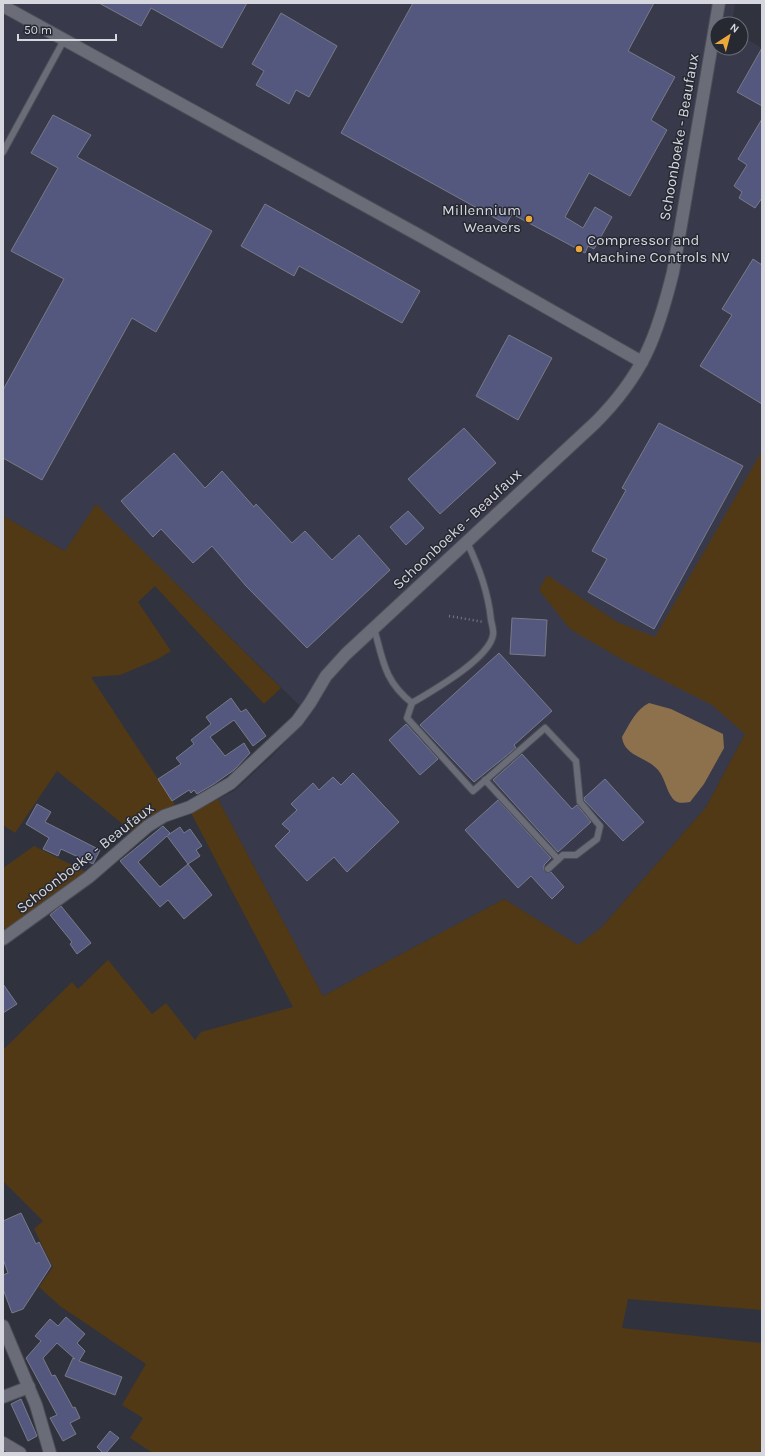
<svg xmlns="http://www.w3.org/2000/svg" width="765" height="1456" font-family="Karla,sans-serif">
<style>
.built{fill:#383a4b}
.green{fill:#523915}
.water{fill:#8c714c}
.building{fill:#54587f;stroke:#787a87;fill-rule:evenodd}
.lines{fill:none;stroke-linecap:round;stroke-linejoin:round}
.lane-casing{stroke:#4d4e57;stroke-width:8}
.street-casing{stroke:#4d4e57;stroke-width:14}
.path{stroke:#7a7b84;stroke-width:2.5;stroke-dasharray:1 3;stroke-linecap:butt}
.lane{stroke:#6a6c78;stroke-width:6}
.street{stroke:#6a6c78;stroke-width:12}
.poi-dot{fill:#eda83c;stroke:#262832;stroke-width:1.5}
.labels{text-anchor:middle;stroke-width:3;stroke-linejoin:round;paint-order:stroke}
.street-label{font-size:15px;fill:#d6d7de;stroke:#262832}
.poi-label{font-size:15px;fill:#d6d7de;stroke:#262832;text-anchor:end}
</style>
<rect width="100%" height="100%" fill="#30323d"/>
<polygon class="built" points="3,3 735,3 732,24 717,24 717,48 741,48 741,36 762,48 762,686 745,734 706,807 601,928 578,946 504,899 323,996 218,799 234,791 273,755 308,718 301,707 96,505 65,551 3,516"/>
<g class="green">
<polygon points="762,451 762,1310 628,1299 622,1328 762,1343 762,1453 153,1453 130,1438 143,1418 122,1405 146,1364 60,1306 39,1287 53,1267 34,1229 43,1221 3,1181 3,1050 72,982 78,989 108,960 152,1014 166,1003 195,1040 201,1032 293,1007 191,813 218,799 323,996 504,899 578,945 601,928 706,807 745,734 712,705 621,659 570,629 539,590 547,575 617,622 655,637"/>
<polygon points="96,504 281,688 264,704 155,586 138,602 171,651 158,659 120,675 91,677 177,808 134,833 57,771 15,833 3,825 3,516 65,551"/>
<polygon points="34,846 88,873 3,933 3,868"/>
</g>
<path class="water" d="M649,703l22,6 52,25 1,14 -20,36 -14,18c-6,1 -13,2 -17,-3 -8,-10 -8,-24 -18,-32 -11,-10 -31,-12 -33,-30 7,-12 14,-28 27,-34z"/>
<g class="building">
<polygon points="99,3 247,3 222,48 151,8 141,26"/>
<polygon points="413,3 654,3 628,51 675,77 651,120 667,130 630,196 589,173 565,217 583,228 595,207 612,217 594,249 588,246 585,253 512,214 506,224 341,133"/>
<polygon points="281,13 337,46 309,97 296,90 289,104 256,85 264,71 252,64"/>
<polygon points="762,48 762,106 737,92"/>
<polygon points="53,115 91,135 77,157 212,231 156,332 132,318 42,480 3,458 3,390 64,279 11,251 58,168 31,153"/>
<polygon points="762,119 762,198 755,208 739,198 742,192 734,186 747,165 738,159"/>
<polygon points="265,204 420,291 402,323 299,266 294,276 241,246"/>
<polygon points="753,259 762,265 762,404 700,366 732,315 722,309"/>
<polygon points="509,335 552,358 518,420 476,396"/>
<polygon points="659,423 743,466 654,629 588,592 607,559 592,551 626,490 622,488"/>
<polygon points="464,428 496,463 440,514 408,479"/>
<polygon points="174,453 205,488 222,471 254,507 256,504 292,543 305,531 332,560 359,535 390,570 307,648 246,586 212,546 193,563 161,529 153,537 121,501"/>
<polygon points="408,511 424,528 406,545 390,527"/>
<polygon points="512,618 547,620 545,656 510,654"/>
<polygon points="499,653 552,711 514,745 516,748 474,782 420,725"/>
<polygon points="231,698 241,712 246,709 266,736 253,746 234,720 210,737 225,756 244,743 250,753 234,770 214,784 197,794 194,790 191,793 189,790 172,801 158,779 181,764 176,758 194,744 191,740 211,724 206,717"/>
<polygon points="406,724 438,759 420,775 389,740"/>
<polygon points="522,754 572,809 577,805 591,822 558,852 493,780"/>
<polygon points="353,773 399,822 347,872 334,857 307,881 275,846 290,831 282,824 297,810 291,804 313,783 319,790 333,777 341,785"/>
<polygon points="605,779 644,822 623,841 584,800 584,798"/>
<polygon points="498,800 551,858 544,865 544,870 547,873 551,872 564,887 552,899 531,876 518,888 465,830"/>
<polygon points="37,804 51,812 45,822 100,850 93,864 61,849 58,856 43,849 49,838 26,824"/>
<path d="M163,826l7,7 -2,2 12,-8 4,6 6,-4 12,17 -6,4 4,6 -12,8 24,31 -28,24 -16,-19 -8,7 -40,-46zM167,836l21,28 -28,23 -22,-25z"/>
<polygon points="61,906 91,943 77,954 70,944 72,942 50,915"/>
<polygon points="3,984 17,1004 3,1013"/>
<polygon points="21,1213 36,1244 39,1242 51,1266 23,1309 12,1313 3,1289 3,1275 8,1273 3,1259 3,1221"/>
<polygon points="66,1317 85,1334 77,1343 85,1351 79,1361 122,1377 115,1395 65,1376 73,1358 75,1359 57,1343 43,1358 52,1376 55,1375 73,1408 75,1407 80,1418 70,1423 76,1434 63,1441 50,1418 57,1415 26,1358 41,1341 35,1336 50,1319 58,1326"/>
<polygon points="21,1399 37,1436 28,1441 11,1404"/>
<polygon points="110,1431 119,1438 106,1453 103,1453 97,1447"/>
</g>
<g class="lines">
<defs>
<g id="lane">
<polyline points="3,152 64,40"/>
<path d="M374,628c9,32 10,53 38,75 20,-12 77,-44 81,-68 1,-4 -1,-10 -2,-15 -3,-29 -12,-52 -24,-78"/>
<polyline points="412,703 407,718 473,791 545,728 576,761 580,802 600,826 597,839 576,855 563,855 548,869"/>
<polyline points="485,780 558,859"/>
</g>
<g id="street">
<polyline points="3,6 424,238 642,362"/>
<path d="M3,939l86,-62 59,-51 16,-10 26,-9 41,-24 66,-62 13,-18 16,-27 20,-22 249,-231c48,-48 62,-86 78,-151l46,-269"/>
<polyline points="3,1326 36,1405 50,1453"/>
<polyline points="3,1397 29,1387"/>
<polyline points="3,1443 20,1453"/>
</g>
</defs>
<use href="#lane" class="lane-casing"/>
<use href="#street" class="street-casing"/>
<polyline class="path" points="449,616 484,622"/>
<use href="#lane" class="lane"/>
<use href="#street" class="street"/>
</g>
<g class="poi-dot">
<circle cx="529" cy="219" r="4"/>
<circle cx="579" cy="249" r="4"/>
</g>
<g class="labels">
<g class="street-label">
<text transform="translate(679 137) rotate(-80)" y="5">Schoonboeke - Beaufaux</text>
<text transform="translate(457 529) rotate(-43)" y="5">Schoonboeke - Beaufaux</text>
<text transform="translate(85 858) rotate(-38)" y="5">Schoonboeke - Beaufaux</text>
</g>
<g class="poi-label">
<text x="521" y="215">Millennium<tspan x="521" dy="17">Weavers</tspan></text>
<text x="587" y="245" text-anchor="start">Compressor and<tspan x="587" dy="17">Machine Controls NV</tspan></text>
</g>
</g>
<rect width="765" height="1456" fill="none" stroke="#d6d7de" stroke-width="8"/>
<g transform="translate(729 36) rotate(36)"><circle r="19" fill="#262832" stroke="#6c6e77"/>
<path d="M0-3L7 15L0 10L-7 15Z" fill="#eda83c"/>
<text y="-6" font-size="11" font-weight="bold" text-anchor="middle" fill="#d6d7de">N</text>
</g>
<path d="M18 34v6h98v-6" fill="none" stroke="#d6d7de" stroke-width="2"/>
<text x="24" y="34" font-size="12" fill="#d6d7de" stroke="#262832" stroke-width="3" paint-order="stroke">50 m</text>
</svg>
